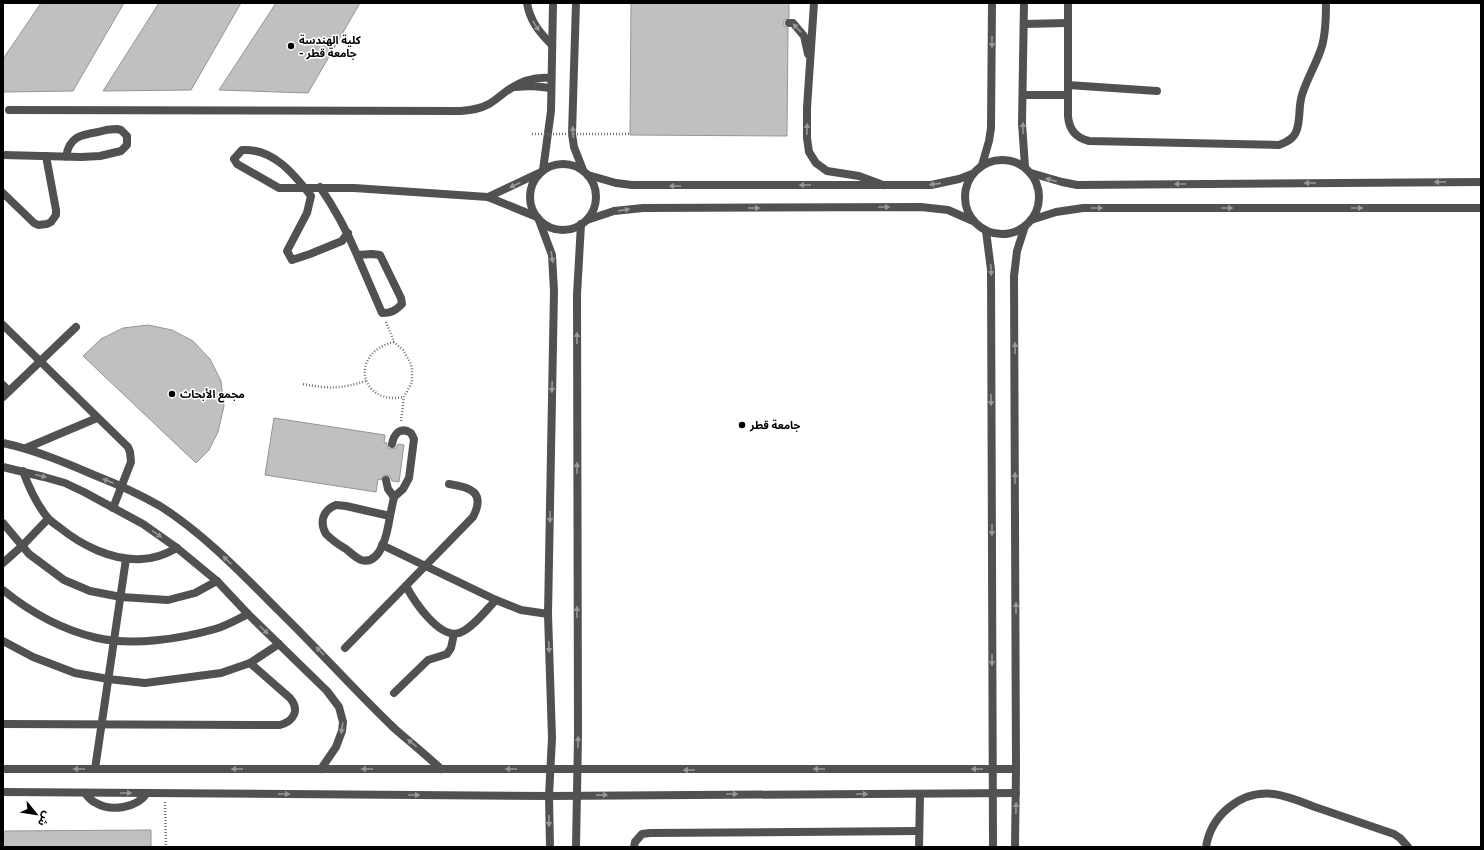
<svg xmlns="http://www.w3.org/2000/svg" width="1484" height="850" font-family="Raleway,'Noto Sans Arabic',sans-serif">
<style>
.building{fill:#c0c0c0;stroke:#959595}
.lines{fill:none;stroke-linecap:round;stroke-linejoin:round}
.path{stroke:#737373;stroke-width:2.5;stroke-dasharray:1 2;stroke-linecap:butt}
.service{stroke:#515151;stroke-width:8}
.minor{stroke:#515151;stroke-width:8}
.path-bridge{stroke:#737373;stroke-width:2.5;stroke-dasharray:1 2;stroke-linecap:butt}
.oneway{fill:#979797}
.poi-dot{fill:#000;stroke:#fff;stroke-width:1.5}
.labels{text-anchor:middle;stroke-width:3;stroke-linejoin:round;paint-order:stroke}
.poi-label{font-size:11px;font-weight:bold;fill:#000;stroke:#fff;text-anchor:start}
</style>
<rect width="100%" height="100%" fill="#fff"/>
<g class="building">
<polygon points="41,3 124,3 73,91 3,92 3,59"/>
<polygon points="159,3 241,3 191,90 103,91"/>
<polygon points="276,3 360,3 308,93 219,90"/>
<polygon points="631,3 789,3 789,18 784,20 784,26 788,28 787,136 630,135"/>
<polygon points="148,325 172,330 193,341 210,359 221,381 224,406 218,432 209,450 196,463 83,356 101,339 123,328"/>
<polygon points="274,418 385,435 384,442 387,443 387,446 390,449 396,448 398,444 404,445 399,482 392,481 390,476 384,475 381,480 378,479 376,492 265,475"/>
<polygon points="151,830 151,847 3,847 3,831"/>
</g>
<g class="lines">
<g class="path">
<polyline points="386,322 394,342 403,350 410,362 412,368 412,382 404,397 401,421"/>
<path d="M394,342c-46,11 -34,64 10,55"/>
<path d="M303,384c26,5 37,5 63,-3"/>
<polyline points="165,802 166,847"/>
</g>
<g class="service">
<path d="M527,3c3,18 12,29 25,42"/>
<polyline points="814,3 807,108 807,138 809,152 816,163 827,171 859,176 883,185"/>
<path d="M1068,3v113c1,14 8,22 21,25l190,4c8,-3 14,-6 17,-13 5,-11 2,-25 6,-37 5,-17 15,-32 20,-49 4,-14 4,-29 4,-43"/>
<polyline points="789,23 793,23 804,36 808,54"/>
<polyline points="1024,24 1067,23"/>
<polyline points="1068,85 1157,91"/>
<polyline points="515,87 532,86 551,88"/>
<polyline points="1023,95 1068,95"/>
<path d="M9,110l452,1c10,-1 19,-2 28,-7 5,-3 10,-7 15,-11 14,-11 29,-17 47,-15"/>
<path d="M3,155l78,2 19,-1 21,-5 6,-6v-9l-6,-6 -4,-1c-7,0 -13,1 -19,3 -18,3 -29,5 -32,25"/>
<path d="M320,187c15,22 27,44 37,68l15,-1 8,1 21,43 1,6c-7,7 -11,9 -20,9l-25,-58"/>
<polyline points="3,193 34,223 38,225 47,224 51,222 56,215 56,210 46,156"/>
<polyline points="488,197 541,172"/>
<path d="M348,233l-6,8 -32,13 -18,6 -5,-9 20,-38 4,-17c-17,-22 -38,-48 -69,-46l-8,9 3,5 42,24h75l134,9 49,20"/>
<polyline points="3,325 128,447 130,452 131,462 113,508"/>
<polyline points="3,385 9,391"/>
<polyline points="3,397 76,327"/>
<polyline points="26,448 97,418"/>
<path d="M23,471c6,17 13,32 24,46 3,4 8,7 12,10 22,18 53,34 83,32 13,0 24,-5 35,-11"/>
<path d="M386,480l2,9 6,8 9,-8 6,-11 5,-39 -3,-6c-11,-7 -17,1 -19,11"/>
<path d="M336,505l10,1 44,10c-2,13 -8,50 -29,44 -5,-2 -10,-7 -15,-11 -7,-4 -14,-9 -20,-15 -7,-12 -3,-24 10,-29z"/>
<polyline points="390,516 394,497"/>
<polyline points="3,523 29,554 64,580 90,591 121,597 168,600 195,593 217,581"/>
<polyline points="382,545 496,600 521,610 548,614"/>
<polyline points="3,563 22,546 48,519"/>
<path d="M406,586c8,15 33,53 53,47 12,-3 28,-24 37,-33"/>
<path d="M3,590c27,22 60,40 94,48 36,8 83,1 118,-9 11,-3 23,-10 33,-15"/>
<polyline points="3,641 33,657 75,673 108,679 145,683 221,673 250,663 279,644"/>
<path d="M345,648l128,-131c13,-25 -3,-30 -24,-33"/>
<polyline points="394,693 428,660 447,654 451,648 454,634"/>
<path d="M3,724l277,1c14,-4 20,-15 10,-27l-40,-35"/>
<polyline points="95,769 126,559"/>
<path d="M85,793c3,4 6,8 11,10 15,9 41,5 51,-10"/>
<polyline points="634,847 635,842 642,834 650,833 919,831"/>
<polyline points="919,847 920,794"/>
<path d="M1206,847c5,-32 35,-57 68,-53 14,2 28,8 41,13 26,9 52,18 79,27l6,4 8,9"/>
</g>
<g class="minor">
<polyline points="576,3 572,134 574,147 583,170"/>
<polyline points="1024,3 1022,123 1025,167"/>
<circle cx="1002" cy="197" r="37"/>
<circle cx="563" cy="197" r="33"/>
<polyline points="982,165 989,141 991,128 992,3"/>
<polyline points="543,170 551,111 553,3"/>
<polyline points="1031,173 1062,182 1077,185 1481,182"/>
<polyline points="588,175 616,183 632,185 931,185 959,179 972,174"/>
<polyline points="539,220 552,255 554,291 548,614 552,738 549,796 550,847"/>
<polyline points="587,220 614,211 643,208 921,207 948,210 973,221"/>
<polyline points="1031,220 1056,212 1083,208 1481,208"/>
<polyline points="986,231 991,270 993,847"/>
<path d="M3,443c32,7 61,19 91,32 23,9 45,19 66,31 44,28 81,67 118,104 40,39 77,81 117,119 15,13 31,26 46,40"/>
<polyline points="3,467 44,477 65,483 84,492 143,524 177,548 217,581 248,614 327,691 339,707 343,722 342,731 336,747 321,769"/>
<polyline points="3,769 1016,769"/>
<polyline points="3,792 549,796 1016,793"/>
<polyline points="576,847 578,737 577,295 581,224"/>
<polyline points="1015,847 1016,769 1014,276 1017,251 1025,226"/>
</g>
<polyline class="path-bridge" points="532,134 630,134"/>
</g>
<defs><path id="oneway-solid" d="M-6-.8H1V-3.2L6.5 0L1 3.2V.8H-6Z"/></defs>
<g class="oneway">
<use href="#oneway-solid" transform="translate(536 26) rotate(58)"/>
<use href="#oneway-solid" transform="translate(797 28) rotate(-134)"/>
<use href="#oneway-solid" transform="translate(992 42) rotate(90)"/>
<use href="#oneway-solid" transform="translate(1023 128) rotate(-91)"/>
<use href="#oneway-solid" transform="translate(807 129) rotate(-89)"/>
<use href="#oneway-solid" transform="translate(573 132) rotate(-94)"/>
<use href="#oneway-solid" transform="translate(1051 180) rotate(-165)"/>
<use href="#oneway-solid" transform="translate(1440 182) rotate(180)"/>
<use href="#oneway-solid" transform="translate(1310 183) rotate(180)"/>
<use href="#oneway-solid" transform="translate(935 184) rotate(174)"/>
<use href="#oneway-solid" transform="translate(1180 184) rotate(180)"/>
<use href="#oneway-solid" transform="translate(515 185) rotate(155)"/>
<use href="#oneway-solid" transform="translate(805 185) rotate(180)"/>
<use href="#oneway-solid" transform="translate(675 186) rotate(180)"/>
<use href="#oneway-solid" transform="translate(884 207)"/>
<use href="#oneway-solid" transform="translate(754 208)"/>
<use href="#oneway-solid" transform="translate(1097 208)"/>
<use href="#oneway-solid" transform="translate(1227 208)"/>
<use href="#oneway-solid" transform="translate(1357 208)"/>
<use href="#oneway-solid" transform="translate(624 210) rotate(-8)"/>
<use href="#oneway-solid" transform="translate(552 257) rotate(81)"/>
<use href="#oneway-solid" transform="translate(991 270) rotate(87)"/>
<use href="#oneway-solid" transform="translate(577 338) rotate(-90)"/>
<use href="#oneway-solid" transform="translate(1015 348) rotate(-90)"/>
<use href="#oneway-solid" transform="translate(552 387) rotate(91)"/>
<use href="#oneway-solid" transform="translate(991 400) rotate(90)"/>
<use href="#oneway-solid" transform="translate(577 468) rotate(-90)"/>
<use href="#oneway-solid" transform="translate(41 476) rotate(14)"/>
<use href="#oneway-solid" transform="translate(1015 478) rotate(-90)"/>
<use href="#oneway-solid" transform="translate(108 481) rotate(-157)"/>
<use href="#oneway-solid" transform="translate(550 517) rotate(91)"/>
<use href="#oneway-solid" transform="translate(992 530) rotate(90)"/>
<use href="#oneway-solid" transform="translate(157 534) rotate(35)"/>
<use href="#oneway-solid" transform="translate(227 560) rotate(-136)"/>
<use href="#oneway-solid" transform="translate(1016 608) rotate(-90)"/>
<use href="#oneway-solid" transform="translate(577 612) rotate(-90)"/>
<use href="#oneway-solid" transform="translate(264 630) rotate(45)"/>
<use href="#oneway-solid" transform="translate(549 647) rotate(88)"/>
<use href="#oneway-solid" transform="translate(320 651) rotate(-134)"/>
<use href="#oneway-solid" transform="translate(992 660) rotate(90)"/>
<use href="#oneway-solid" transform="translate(342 728) rotate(99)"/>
<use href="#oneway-solid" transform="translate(578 742) rotate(-89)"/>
<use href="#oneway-solid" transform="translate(412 743) rotate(-140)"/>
<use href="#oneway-solid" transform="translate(79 769) rotate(180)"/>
<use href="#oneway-solid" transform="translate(237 769) rotate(-180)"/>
<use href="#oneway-solid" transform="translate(367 769) rotate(180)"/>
<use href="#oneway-solid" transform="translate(511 769) rotate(-180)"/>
<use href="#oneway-solid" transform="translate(819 769) rotate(180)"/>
<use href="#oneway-solid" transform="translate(977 769) rotate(180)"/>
<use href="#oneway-solid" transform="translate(689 770) rotate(180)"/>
<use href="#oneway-solid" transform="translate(126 793)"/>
<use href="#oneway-solid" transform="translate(284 794)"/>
<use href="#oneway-solid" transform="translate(732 794)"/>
<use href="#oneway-solid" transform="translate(862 794)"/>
<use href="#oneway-solid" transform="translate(414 795)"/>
<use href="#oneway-solid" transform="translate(602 795) rotate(-1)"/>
<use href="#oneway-solid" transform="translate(1016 808) rotate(-89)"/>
<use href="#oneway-solid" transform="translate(549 821) rotate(90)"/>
</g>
<g class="poi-dot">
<circle cx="291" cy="46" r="4"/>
<circle cx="172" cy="394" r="4"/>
<circle cx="742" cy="425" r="4"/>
</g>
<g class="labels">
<g class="poi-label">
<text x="299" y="44">كلية الهندسة<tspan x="299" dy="13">- جامعة قطر</tspan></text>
<text x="180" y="398">مجمع الأبحاث</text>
<text x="750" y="429">جامعة قطر</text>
</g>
</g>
<rect width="1484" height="850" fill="none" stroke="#000000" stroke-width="8"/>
<g transform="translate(36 814) rotate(120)" stroke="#ffffff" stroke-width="3" paint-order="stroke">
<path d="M0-3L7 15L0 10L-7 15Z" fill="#000000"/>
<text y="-6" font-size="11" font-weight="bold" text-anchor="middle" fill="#000000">ش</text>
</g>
</svg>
